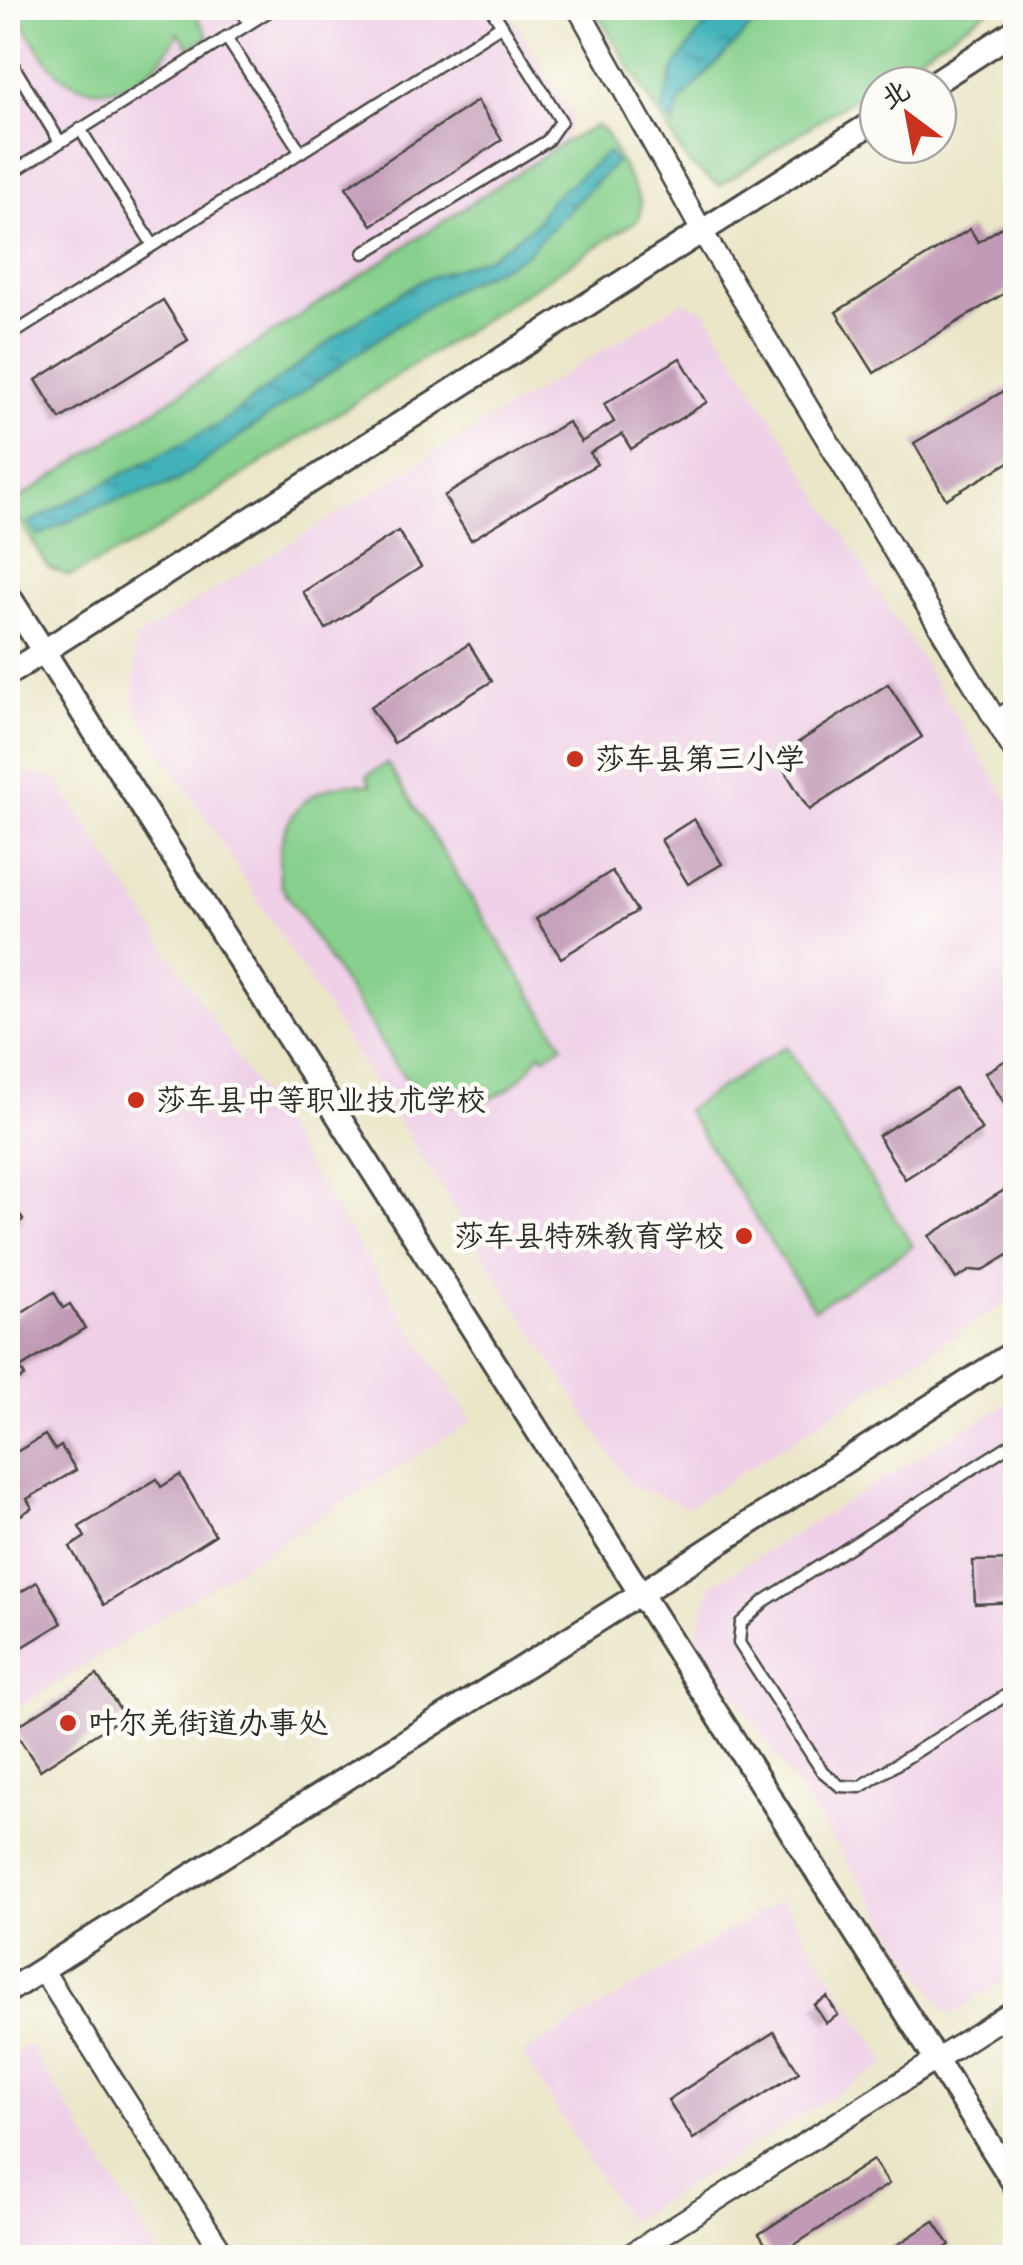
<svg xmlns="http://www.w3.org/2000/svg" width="1023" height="2265" font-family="Delius,'LXGW WenKai TC',sans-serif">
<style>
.built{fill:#efd0e7}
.green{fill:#87d08d;stroke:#597e5c;stroke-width:2.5}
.water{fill:url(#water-ripples);stroke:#366e72;stroke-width:2.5}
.building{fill:#c19ab6}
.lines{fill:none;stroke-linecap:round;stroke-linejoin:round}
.service-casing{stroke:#484743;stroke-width:15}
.minor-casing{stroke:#484743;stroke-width:25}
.tertiary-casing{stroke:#484743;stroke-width:28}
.service{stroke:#fff;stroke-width:10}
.minor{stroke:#fff;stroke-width:20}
.tertiary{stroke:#fff;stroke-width:22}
.poi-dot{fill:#c8321e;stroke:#fdfcf7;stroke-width:4}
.labels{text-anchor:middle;stroke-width:9;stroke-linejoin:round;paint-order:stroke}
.poi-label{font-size:30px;fill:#2b2b2b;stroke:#fdfcf7;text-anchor:start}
</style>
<defs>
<pattern id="water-ripples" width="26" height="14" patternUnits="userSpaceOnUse" patternTransform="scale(2.5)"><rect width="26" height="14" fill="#42b2ba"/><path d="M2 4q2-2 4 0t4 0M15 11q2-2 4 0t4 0" fill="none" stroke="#379197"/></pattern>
</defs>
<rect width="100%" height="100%" fill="#fdfcf7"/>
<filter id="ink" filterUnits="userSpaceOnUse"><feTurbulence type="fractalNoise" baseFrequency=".01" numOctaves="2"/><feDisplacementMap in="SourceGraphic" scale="20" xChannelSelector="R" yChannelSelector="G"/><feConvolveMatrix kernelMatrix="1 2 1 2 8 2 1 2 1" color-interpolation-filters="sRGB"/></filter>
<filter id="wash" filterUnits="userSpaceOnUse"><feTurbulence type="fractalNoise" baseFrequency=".0048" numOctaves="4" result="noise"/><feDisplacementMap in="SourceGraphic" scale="40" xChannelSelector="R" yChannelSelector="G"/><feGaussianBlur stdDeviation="2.25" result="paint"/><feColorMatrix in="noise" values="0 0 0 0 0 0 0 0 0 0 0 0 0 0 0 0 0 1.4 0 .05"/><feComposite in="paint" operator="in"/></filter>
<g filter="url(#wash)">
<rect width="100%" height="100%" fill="#ebe6c8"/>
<g class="built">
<polygon points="8,8 506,8 573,117 563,143 10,505"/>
<polygon points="683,301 705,310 1015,811 1015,1297 688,1507 630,1485 134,706 135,639"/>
<polygon points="8,769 57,779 472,1421 8,1714"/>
<polygon points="1015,1398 1015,1974 950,2016 696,1635 711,1585"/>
<polygon points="782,1899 887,2063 627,2222 522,2054"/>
<polygon points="29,2044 161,2257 8,2257 8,2058"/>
</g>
<g class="green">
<path d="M14,8h177l18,28 -19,12 -12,-16c-21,49 -82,82 -126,35 -15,-16 -26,-40 -38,-59z"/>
<polygon points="594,8 992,8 719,186 689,164"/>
<polygon points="596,126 605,132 641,202 639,219 144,539 70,576 49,568 10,505 563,143"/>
<path d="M387,763l176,282 -19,12 -4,-5c-25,47 -81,72 -127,33 -19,-16 -31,-42 -44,-63 -29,-45 -59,-91 -88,-136 -10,-63 24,-109 90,-101l-4,-9z"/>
<polygon points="786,1046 913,1246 814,1309 686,1110"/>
</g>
<g class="water">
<polygon points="717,8 783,8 762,15 680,102 674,125 662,111 674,68"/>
<polygon points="608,152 616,162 523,257 458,287 392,329 174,483 103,505 38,536 28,523 219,424 361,318 418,282 490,256 534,225 550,200"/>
</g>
<g id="blocks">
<g class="building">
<polygon points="477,101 502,140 372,225 346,187"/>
<polygon points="1016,218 1016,286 874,373 836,312 970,229 978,242"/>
<polygon points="163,300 188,340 60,419 36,380"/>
<polygon points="680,358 707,402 631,449 622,434 590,453 597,464 471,540 444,496 568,422 581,442 614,422 604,404"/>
<polygon points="1016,384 1016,458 946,499 914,443"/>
<polygon points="398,531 421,567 326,629 303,592"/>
<polygon points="469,644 492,681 394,743 370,707"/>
<polygon points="888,684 922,737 809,810 776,757"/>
<polygon points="694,819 722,864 688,884 661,840"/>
<polygon points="612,871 637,911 561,958 536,919"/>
<polygon points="1016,1054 1016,1121 985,1073"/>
<polygon points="955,1088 982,1130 905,1179 878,1136"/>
<polygon points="1016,1183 1016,1250 982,1271 971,1270 956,1279 929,1236"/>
<polygon points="8,1193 23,1220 8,1229"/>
<polygon points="54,1292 63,1308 70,1304 85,1328 20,1368 25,1376 8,1386 8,1321"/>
<polygon points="45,1435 55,1450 61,1446 76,1470 27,1499 32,1508 8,1523 8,1457"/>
<polygon points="180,1475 215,1535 104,1605 70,1547 85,1537 79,1527 157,1479 161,1487"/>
<polygon points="1016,1560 1016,1602 975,1604 973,1561"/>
<polygon points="37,1582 62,1623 8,1656 8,1600"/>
<polygon points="97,1675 124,1716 40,1770 13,1729"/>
<polygon points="827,1997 838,2015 826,2023 814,2005"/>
<polygon points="774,2032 799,2072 693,2139 668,2100"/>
<polygon points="873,2160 889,2184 774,2258 759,2234"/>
<polygon points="934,2221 950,2245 930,2258 877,2258"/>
</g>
</g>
</g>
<g filter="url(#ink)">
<use href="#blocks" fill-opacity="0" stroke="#484743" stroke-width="2.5"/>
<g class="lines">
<defs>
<g id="service">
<polyline points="240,8 249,23"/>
<polyline points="226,37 301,152"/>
<polyline points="8,57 60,142"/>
<polyline points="80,129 153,245"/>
<polyline points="8,175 274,8"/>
<polyline points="364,253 547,141 561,121 491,8"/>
<polyline points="8,337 502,25"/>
<polyline points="994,716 1016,703"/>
<polyline points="1016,1441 766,1600 741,1623 739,1643 822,1771 840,1786 860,1787 1016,1689"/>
</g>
<g id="minor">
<polyline points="578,8 703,233 1016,754"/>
<polyline points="42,1969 226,2258"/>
<polyline points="625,2258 1016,2009"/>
</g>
<g id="tertiary">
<polyline points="931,85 1016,30"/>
<polyline points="8,595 1016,2186"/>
<polyline points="8,674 878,119"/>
<polyline points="8,1991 643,1592 1016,1351"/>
</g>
</defs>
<use href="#service" class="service-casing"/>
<use href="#minor" class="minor-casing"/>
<use href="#tertiary" class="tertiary-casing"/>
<use href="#service" class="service"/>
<use href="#minor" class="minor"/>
<use href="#tertiary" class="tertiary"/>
</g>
</g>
<g class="poi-dot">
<circle cx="575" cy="759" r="10"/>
<circle cx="136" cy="1100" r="10"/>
<circle cx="744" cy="1236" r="10"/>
<circle cx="68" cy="1723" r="10"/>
</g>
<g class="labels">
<g class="poi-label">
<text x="595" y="769">莎车县第三小学</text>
<text x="156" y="1110">莎车县中等职业技术学校</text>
<text x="724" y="1246" text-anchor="end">莎车县特殊教育学校</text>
<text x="88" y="1733">叶尔羌街道办事处</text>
</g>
</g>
<rect width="1023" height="2265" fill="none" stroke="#fdfcf7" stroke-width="40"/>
<g transform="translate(908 115) rotate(328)"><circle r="48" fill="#fdfcf7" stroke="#a9a8a5" stroke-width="2.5"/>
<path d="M0-8L18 38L0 25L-18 38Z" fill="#c8321e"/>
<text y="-15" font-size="28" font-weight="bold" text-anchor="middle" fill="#2b2b2b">北</text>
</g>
</svg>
